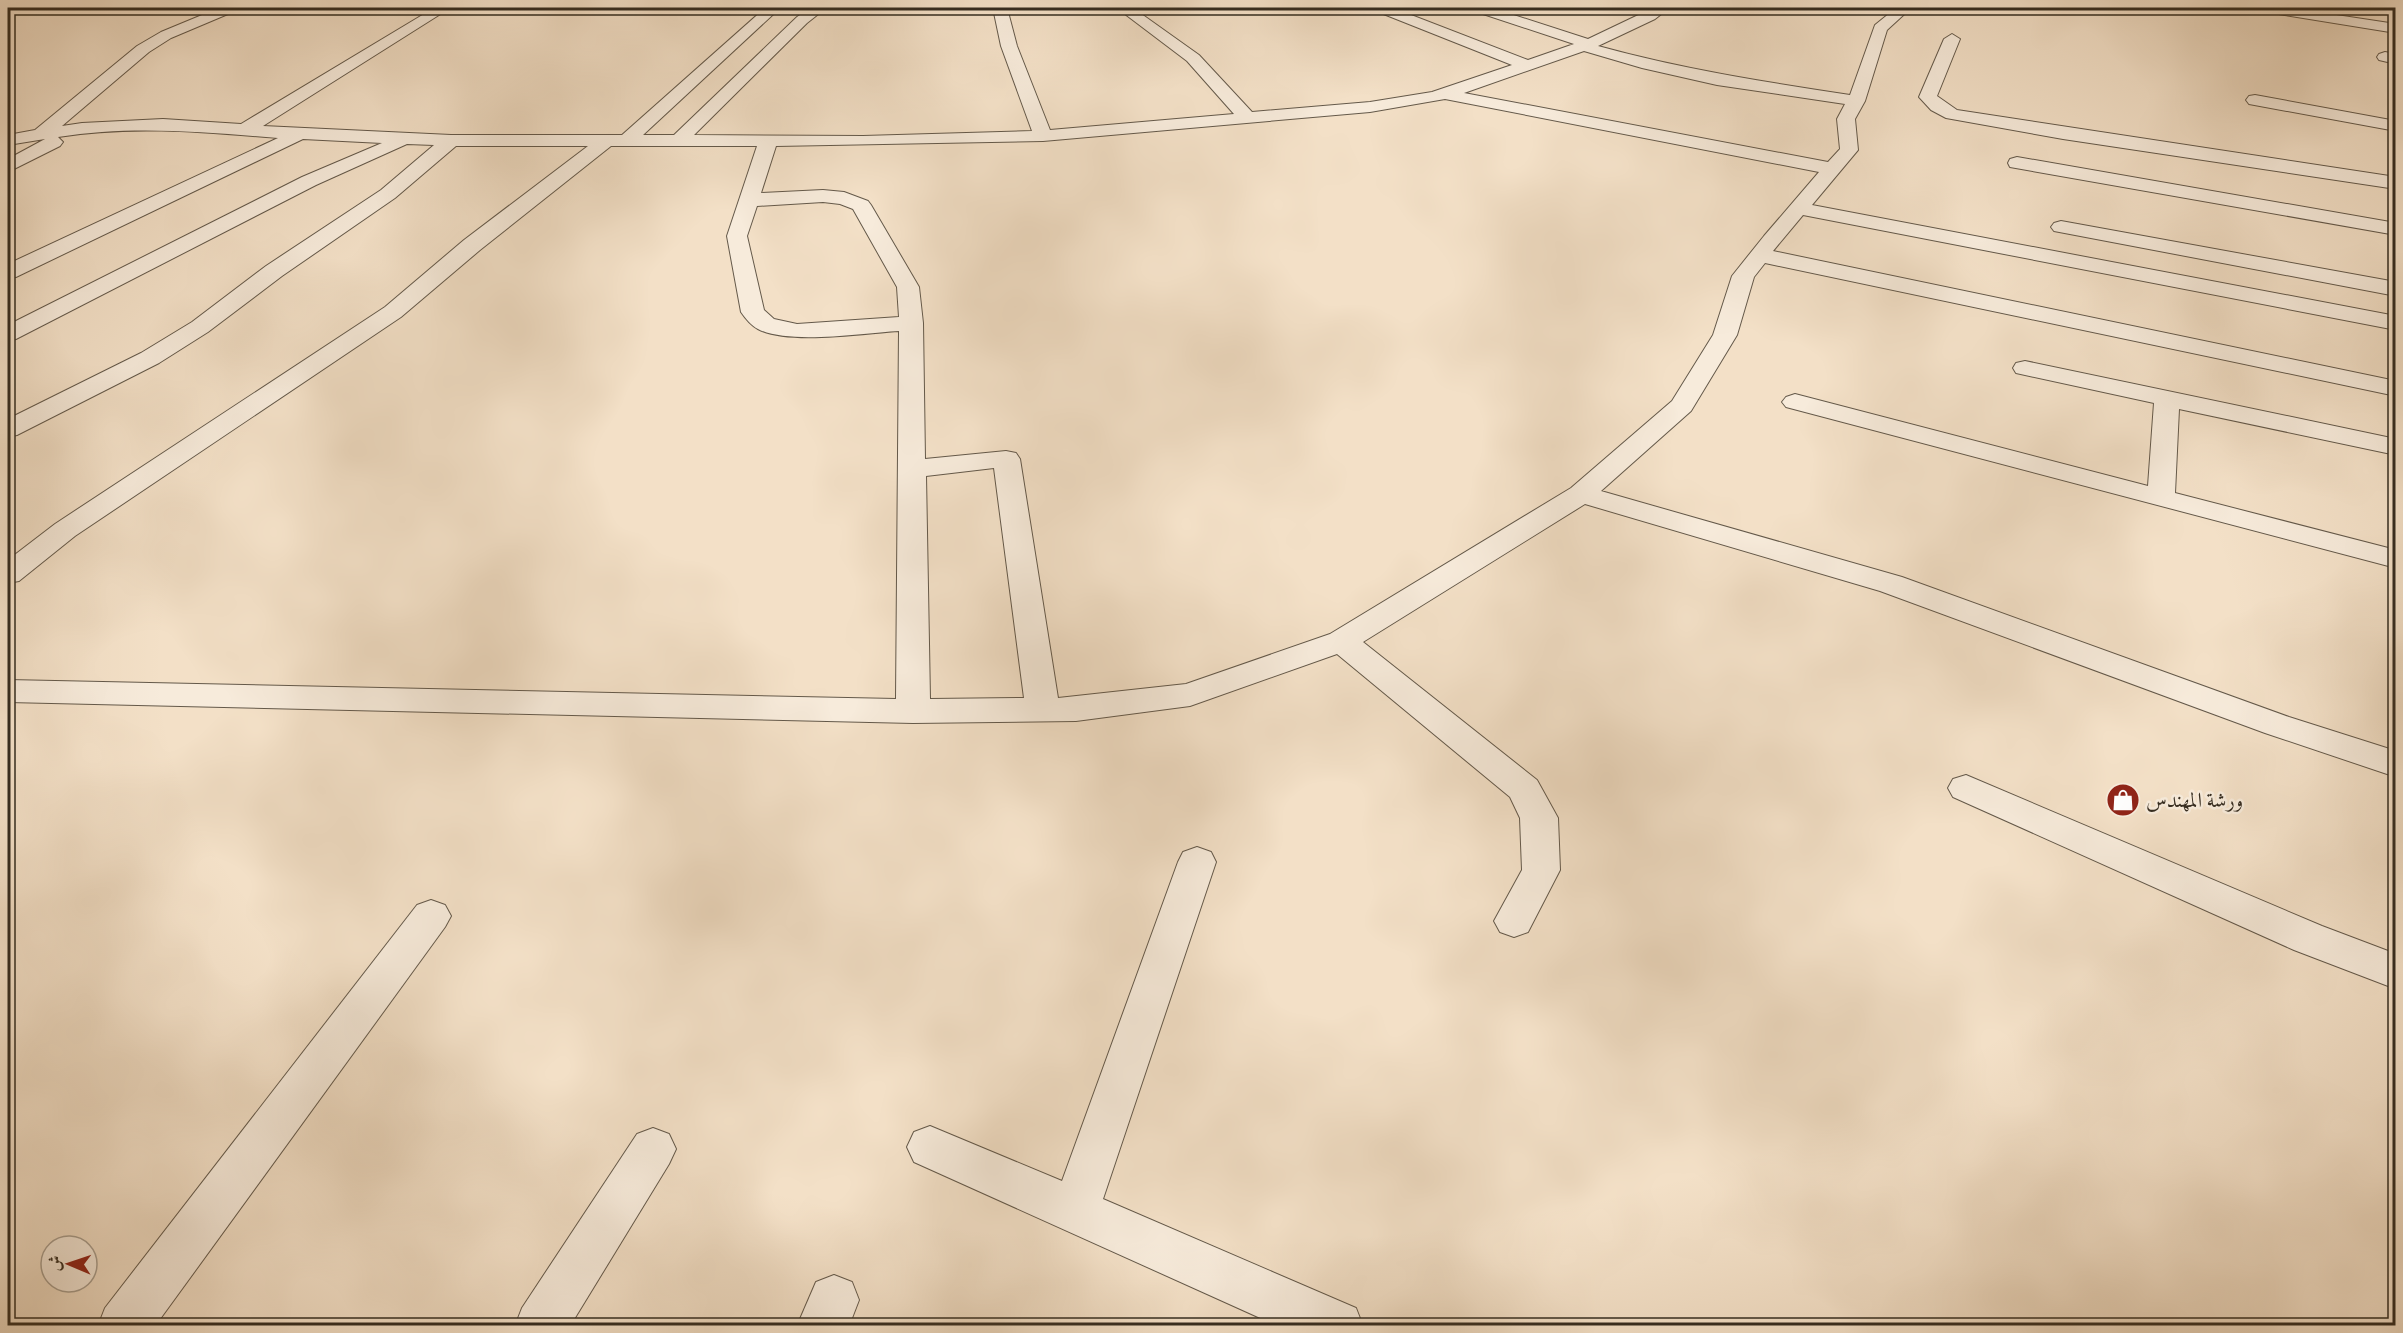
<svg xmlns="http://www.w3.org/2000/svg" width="2403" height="1333" font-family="'IM FELL Great Primer',Amiri,serif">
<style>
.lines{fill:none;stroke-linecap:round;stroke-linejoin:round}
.minor-casing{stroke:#64594a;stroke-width:2}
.minor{fill:#f7ebdb;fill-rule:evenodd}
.labels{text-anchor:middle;stroke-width:5;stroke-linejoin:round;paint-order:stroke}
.poi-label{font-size:21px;fill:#352c20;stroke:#f7ebdb;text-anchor:start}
</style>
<rect width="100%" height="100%" fill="#f3e0c7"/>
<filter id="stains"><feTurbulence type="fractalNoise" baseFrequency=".00333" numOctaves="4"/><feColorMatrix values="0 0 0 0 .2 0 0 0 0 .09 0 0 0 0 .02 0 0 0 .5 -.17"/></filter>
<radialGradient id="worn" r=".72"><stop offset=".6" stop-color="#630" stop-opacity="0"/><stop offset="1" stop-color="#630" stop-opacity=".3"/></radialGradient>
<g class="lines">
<defs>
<g id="minor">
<path d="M219,8h18l-2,3 -64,27 -22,14 -87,74 20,-3 81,-4 78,5 193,-116h16l-187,118 188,9h171l143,-127h15l-137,127h31l123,-118 13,-9h16l-19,15 -113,112 169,1 169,-5 -31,-85 -8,-38h14l10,38 33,84 184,-16 -47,-53 -70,-53h16l66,47 53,57 118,-10 62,-10 80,-27 -136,-54 -2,-3h19l135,52 46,-16 -100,-33 -2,-3h20l96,31 65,-31h16l-14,11 -57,27c83,23 166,36 252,49l25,-70 21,-17h15l-24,22 -22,71 -10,18 3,31 -46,55 584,111v14l-593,-115 -30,36 623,130v15l-631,-133 -11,14 -17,58 -46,76 -90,80 301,86 387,140 107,34v26l-131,-44 -385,-142 -295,-87 -222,138 174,138 5,9 16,29 2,52 -32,62 -14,5 -14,-5 -6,-11 28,-51 -2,-52 -10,-21 -173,-143 -147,52 -114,15 -163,2 -905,-21v-22l888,19 3,-368c-35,2 -111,14 -141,-2 -6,-3 -13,-11 -17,-17l-14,-76 30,-90h-146l-131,104 -79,67 -326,219 -56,45 -11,2v-23l47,-36 330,-217 79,-67 124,-94h-132l-61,52 -113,78 -74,56 -49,31 -142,72 -9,2v-18l133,-66 51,-31 74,-56 115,-76 53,-45 -27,-1 -91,41 -300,154 -8,2v-16l294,-148 80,-34 -79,-4 -287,138 -8,1v-14l270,-126c-74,-6 -147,-13 -220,-1l5,5 -3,4 -52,26v-13l37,-20 -37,6v-10l27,-5 102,-84 24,-14zM1584,51l58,17 75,17 128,19 -8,15 3,30 -12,13 -364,-69zM1445,99l374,73 -55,64 -32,40 -19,59 -41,66 -101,87 -241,146 -144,50 -128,14 -38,-239 -4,-6 -10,-2 -81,8 -2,-136 -4,-36 -48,-82 -3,-4 -24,-9 -21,-2 -62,3 15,-47 267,-5 327,-29zM823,202l17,2 13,5 44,78 2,30 -102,7 -23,-5 -10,-9 -17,-74 10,-30zM994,468l30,230 -94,1 -4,-223z"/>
<polygon points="2259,8 2290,8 2396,24 2396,33 2266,12"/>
<polygon points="1952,34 1960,39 1937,96 1957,110 2396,177 2396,189 2063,139 1946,118 1931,110 1919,97 1944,39"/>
<polygon points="2385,52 2396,54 2396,64 2379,60 2377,57 2379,54"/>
<polygon points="2255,95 2396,121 2396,131 2249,104 2246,100 2249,96"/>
<polygon points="2017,157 2396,223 2396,235 2010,167 2008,163 2010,159"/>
<polygon points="2061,221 2396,282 2396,296 2054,231 2051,227 2054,223"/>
<polygon points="2025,361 2396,439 2396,455 2179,409 2175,493 2396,550 2396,568 1786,407 1782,402 1786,397 1795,394 2148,486 2154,403 2016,373 2013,368 2016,363"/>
<polygon points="1966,775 2322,926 2396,954 2396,989 2294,950 1953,797 1948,788 1953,779"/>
<polygon points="1197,847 1211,852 1216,862 1103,1199 1356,1308 1363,1326 1278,1326 914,1162 907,1147 914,1132 930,1126 1062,1181 1178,862 1183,852"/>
<polygon points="431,900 445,905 451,916 445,927 155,1326 98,1326 105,1308 417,905"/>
<polygon points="653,1128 669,1134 676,1149 669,1164 570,1326 515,1326 522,1308 637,1134"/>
<polygon points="834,1275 852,1282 859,1300 849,1326 797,1326 816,1282"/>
</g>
</defs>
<use href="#minor" class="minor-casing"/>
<use href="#minor" class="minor"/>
</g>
<defs>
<symbol id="shop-disc" viewBox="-11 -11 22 22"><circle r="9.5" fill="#8f2418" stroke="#f7ebdb"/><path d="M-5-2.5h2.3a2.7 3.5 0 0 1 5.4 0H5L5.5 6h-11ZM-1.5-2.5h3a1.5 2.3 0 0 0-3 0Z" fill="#fff"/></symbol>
</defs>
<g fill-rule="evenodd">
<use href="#shop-disc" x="2104" y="781" width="38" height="38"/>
</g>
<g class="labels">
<g class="poi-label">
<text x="2146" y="807">ورشة المهندس</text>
</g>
</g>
<rect width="2403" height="1333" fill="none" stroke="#f3e0c7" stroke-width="30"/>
<rect x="9" y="9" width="2385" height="1315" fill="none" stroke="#352c20" stroke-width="3"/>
<rect x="15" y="15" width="2373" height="1303" fill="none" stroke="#352c20" stroke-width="1.5"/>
<g transform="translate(69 1264) rotate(272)"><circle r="28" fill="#f7ebdb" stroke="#a99f90" stroke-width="1.5"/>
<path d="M0-4.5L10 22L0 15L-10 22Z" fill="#8f2418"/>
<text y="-9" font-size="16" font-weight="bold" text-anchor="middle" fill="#352c20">ش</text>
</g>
<rect width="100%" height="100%" filter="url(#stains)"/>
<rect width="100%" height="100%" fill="url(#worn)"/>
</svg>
